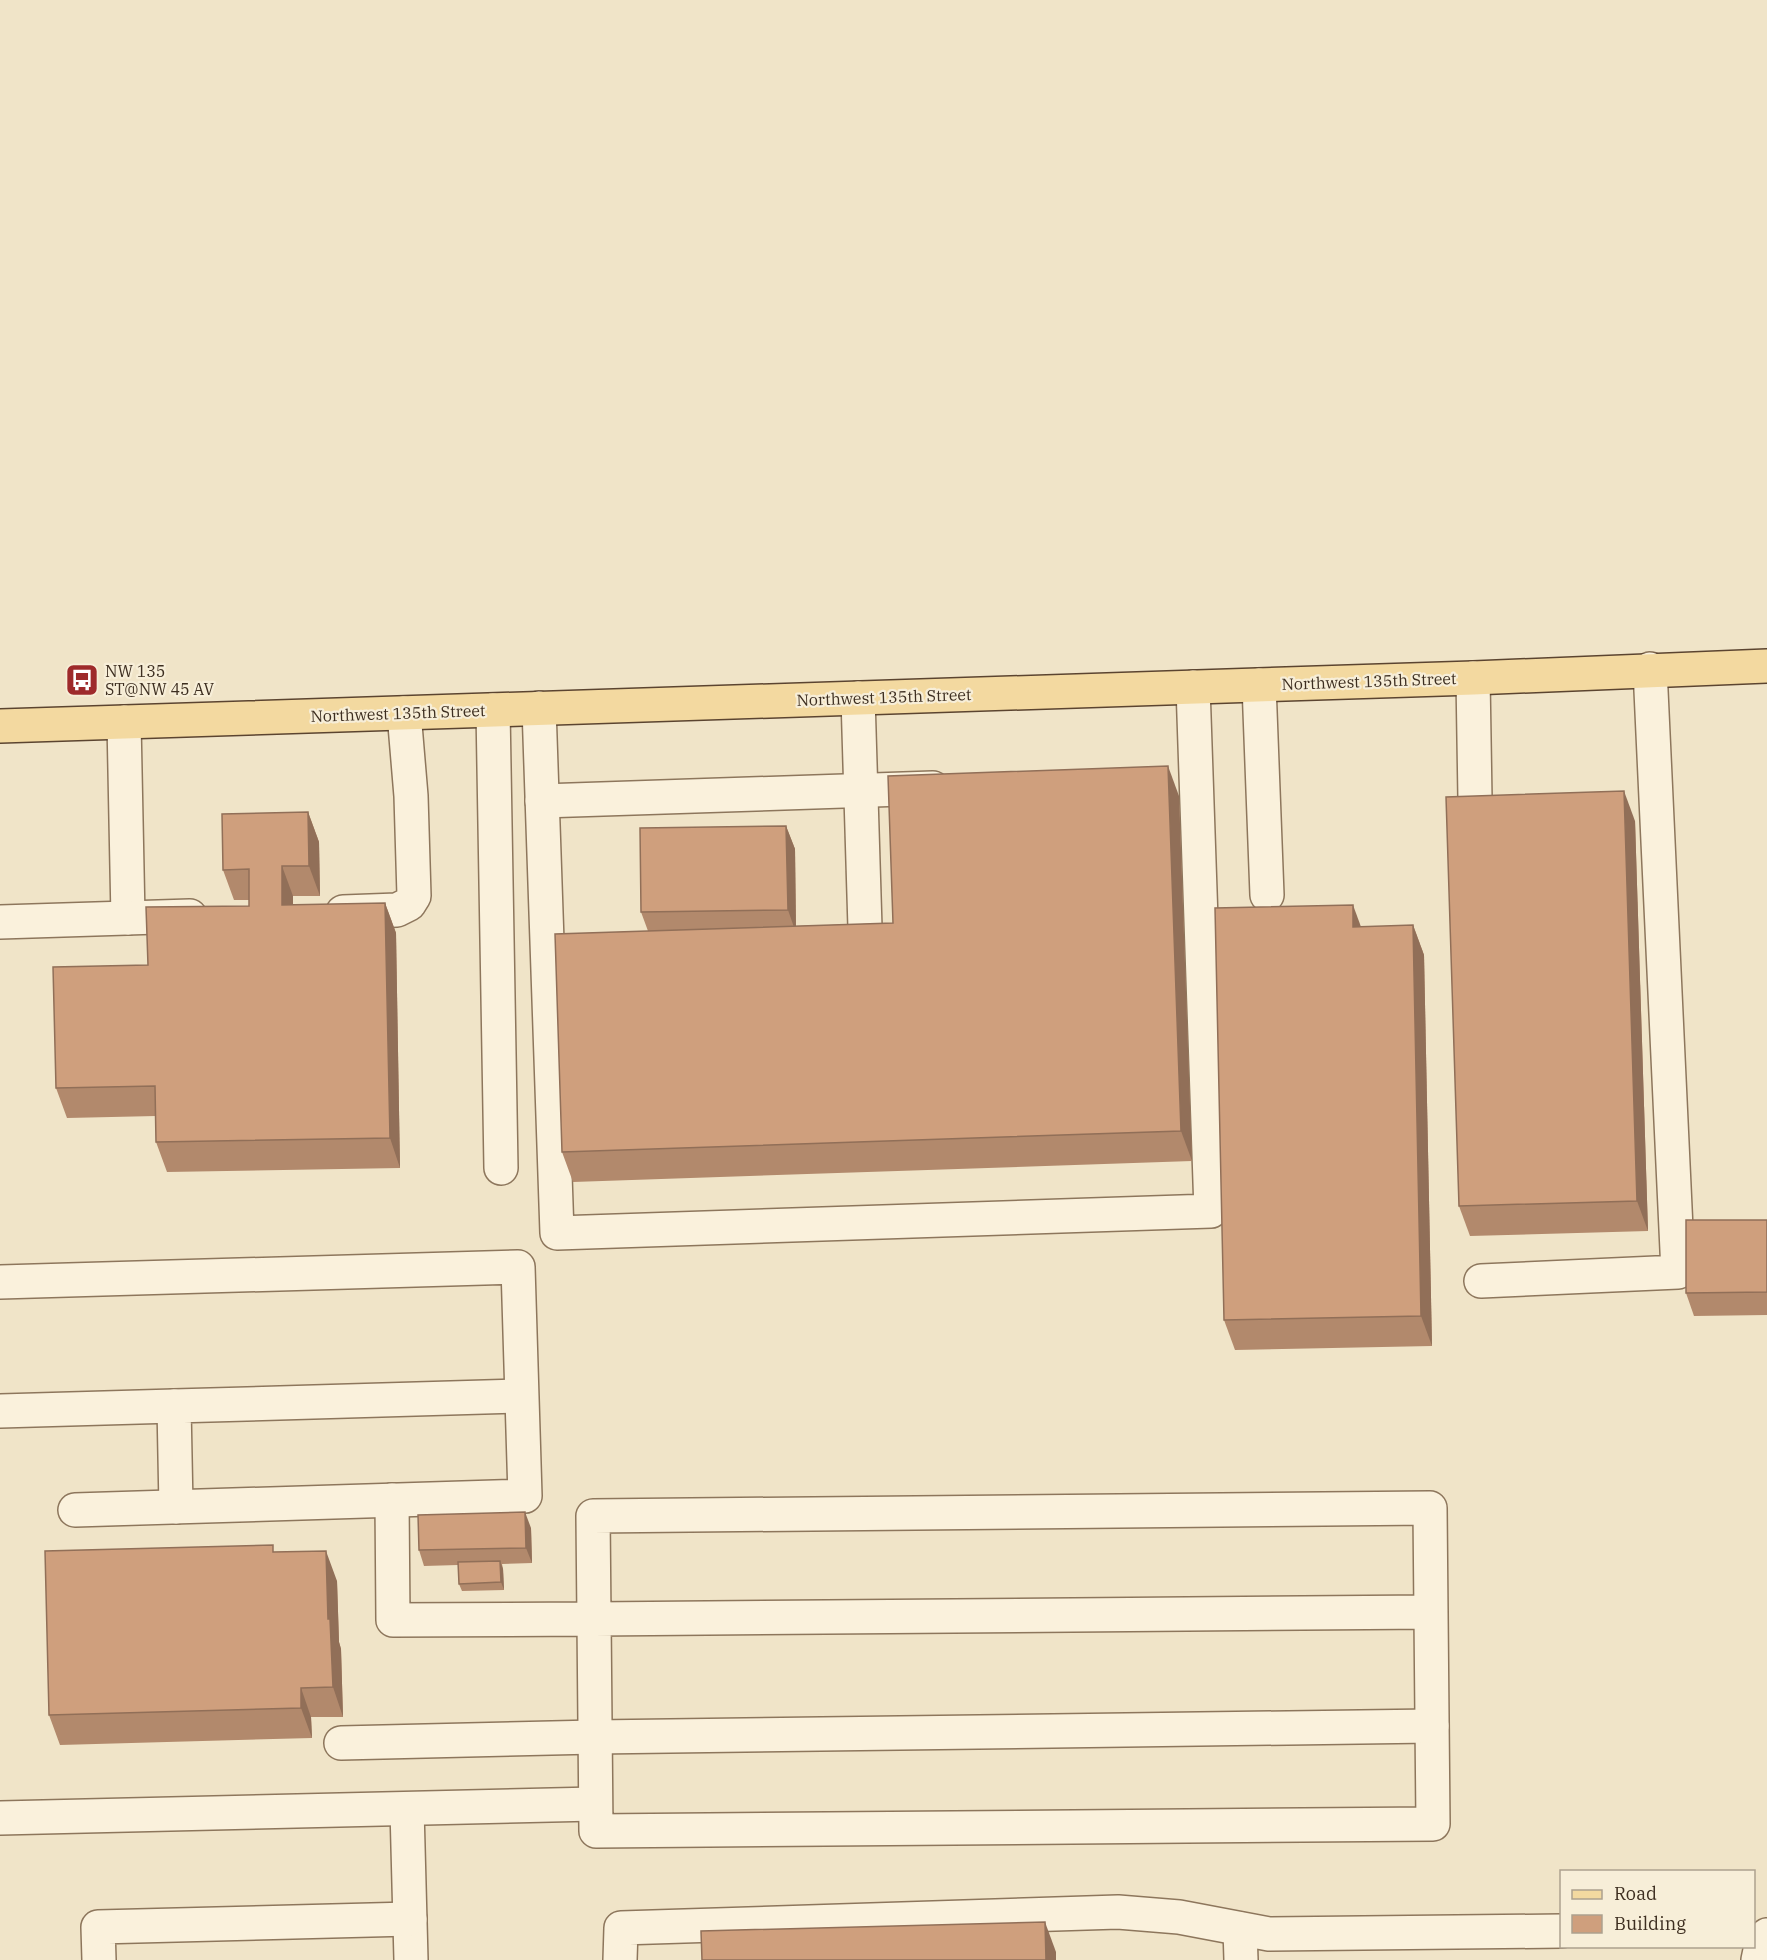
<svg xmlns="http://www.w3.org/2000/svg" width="1767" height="1960" font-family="'IBM Plex Serif',serif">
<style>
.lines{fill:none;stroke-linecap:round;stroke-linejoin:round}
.minor-casing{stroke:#8d765c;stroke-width:36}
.major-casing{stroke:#5b4430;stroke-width:36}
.minor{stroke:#faf1dc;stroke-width:33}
.major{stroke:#f3d9a0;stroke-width:33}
.wall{fill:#b2896c}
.shaded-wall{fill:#916f58}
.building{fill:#cf9f7d;stroke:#916f58;stroke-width:1.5}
.labels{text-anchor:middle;stroke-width:4.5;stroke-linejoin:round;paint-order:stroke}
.poi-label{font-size:16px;fill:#3d2e20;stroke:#f7eed8;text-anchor:start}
.street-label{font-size:16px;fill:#3d2e20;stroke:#f7eed8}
</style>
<rect width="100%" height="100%" fill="#f0e4c8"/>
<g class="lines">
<defs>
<g id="minor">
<polyline points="1473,678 1475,799"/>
<polyline points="1259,685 1267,895"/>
<polyline points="858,698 865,928"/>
<polyline points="539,708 557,1233 1211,1211 1193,687"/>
<polyline points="493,710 501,1168"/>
<polyline points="124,722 128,918"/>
<polyline points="542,801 933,788"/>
<polyline points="343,912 397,910 409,904 414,896 411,796 404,713"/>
<polyline points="0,922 190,916"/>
<polyline points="1481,1281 1678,1272 1650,669"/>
<polyline points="0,1282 518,1267 525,1496 75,1510"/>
<polyline points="0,1411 174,1406"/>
<path d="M392,1500l1,120 201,-1 -1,-103 837,-8c1,106 2,211 3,316l-837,7 -2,-212 837,-7"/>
<polyline points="176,1507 174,1406 521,1396"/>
<polyline points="341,1743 595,1737 1432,1726"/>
<polyline points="407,1809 411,1960"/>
<polyline points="0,1818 595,1804"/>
<polyline points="1240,1929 1241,1960"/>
<polyline points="99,1960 98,1927 410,1919"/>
<polyline points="620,1960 621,1928 1118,1912 1179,1917 1269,1934 1562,1931"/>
<polyline points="1758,1960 1762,1941 1767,1935"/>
</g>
<polyline id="major" points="0,726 1473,678 1767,666"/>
</defs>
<use href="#minor" class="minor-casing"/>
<use href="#major" class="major-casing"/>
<use href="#minor" class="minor"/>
<use href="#major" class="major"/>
</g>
<g class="wall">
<polygon points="1179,796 1192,1161 573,1182 562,1152 648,931 641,912 786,826 795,849 796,926 893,923"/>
<polygon points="308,812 319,842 320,896 293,896 293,905 385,903 396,933 400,1168 167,1172 156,1142 156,1116 67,1118 56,1088 148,965 249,906 249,900 234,900 223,870"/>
<polygon points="1635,821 1648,1231 1470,1236 1459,1206"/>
<polygon points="1413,925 1424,955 1432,1346 1235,1350 1224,1320 1361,927"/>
<polygon points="1767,1220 1767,1315 1694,1316 1686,1293"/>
<polygon points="531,1528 532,1563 502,1564 503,1569 504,1590 462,1591 459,1584 458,1565 424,1566 419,1550"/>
<polygon points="275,1552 337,1581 339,1642 341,1649 343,1717 311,1717 312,1738 60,1745 49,1715"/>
</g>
<g class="shaded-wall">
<polygon points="1168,766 1179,796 1192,1161 1181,1131"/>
<polygon points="1624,791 1635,821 1648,1231 1637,1201"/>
<polygon points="308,812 319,842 320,896 309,866"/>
<polygon points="786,826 795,849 796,933 788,910"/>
<polygon points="282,866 293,896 293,935 282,905"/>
<polygon points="385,903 396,933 400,1168 390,1138"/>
<polygon points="1353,905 1364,935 1353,927"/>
<polygon points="1413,925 1424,955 1432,1346 1421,1316"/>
<polygon points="525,1512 531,1528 532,1563 526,1548"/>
<polygon points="326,1551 337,1581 339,1642 341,1649 343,1717 333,1687 328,1619"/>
<polygon points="500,1561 503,1569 504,1590 501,1582"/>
<polygon points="301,1688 311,1717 312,1738 301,1708"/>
<polygon points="1045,1922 1056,1952 1056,1960 1046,1960"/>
</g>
<g class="building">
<polygon points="1168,766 1181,1131 562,1152 555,934 893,923 888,776"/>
<polygon points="1624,791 1637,1201 1459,1206 1446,797"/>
<polygon points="308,812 309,866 282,866 282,905 385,903 390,1138 156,1142 155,1086 56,1088 53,967 148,965 146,907 249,906 249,869 223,870 222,814"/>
<polygon points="786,826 788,910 641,912 640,828"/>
<polygon points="1353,905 1353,927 1413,925 1421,1316 1224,1320 1215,908"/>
<polygon points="1686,1220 1767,1220 1767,1292 1686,1293"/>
<polygon points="525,1512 526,1548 419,1550 418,1515"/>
<polygon points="273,1545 273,1552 326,1551 328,1619 330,1619 333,1687 301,1688 301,1708 49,1715 45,1551"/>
<polygon points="500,1561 501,1582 459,1584 458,1562"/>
<polygon points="1045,1922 1046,1960 702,1960 701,1931"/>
</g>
<defs>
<symbol id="bus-square" viewBox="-11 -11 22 22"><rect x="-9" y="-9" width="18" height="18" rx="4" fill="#9e2a2b" stroke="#f7eed8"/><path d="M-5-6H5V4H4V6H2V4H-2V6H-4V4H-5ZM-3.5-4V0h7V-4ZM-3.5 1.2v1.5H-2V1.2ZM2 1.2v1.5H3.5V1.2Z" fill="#fff"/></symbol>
</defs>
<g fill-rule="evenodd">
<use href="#bus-square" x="63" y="661" width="38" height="38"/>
</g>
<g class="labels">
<g class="poi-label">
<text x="105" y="677">NW 135<tspan x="105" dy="18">ST@NW 45 AV</tspan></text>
</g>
<g class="street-label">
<text transform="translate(1369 681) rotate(-2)" y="6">Northwest 135th Street</text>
<text transform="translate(884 697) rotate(-2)" y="6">Northwest 135th Street</text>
<text transform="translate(398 713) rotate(-2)" y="6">Northwest 135th Street</text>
</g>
</g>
<rect x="1560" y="1870" width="195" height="78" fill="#f7eed8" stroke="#ada18e" stroke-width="1.5"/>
<rect x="1572" y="1890" width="30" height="9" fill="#f3d9a0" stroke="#ada18e" stroke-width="1.5"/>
<text x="1614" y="1900" font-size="18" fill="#3d2e20">Road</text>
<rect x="1572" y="1915" width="30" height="18" fill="#cf9f7d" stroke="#ada18e" stroke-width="1.5"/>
<text x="1614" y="1930" font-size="18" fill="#3d2e20">Building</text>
</svg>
